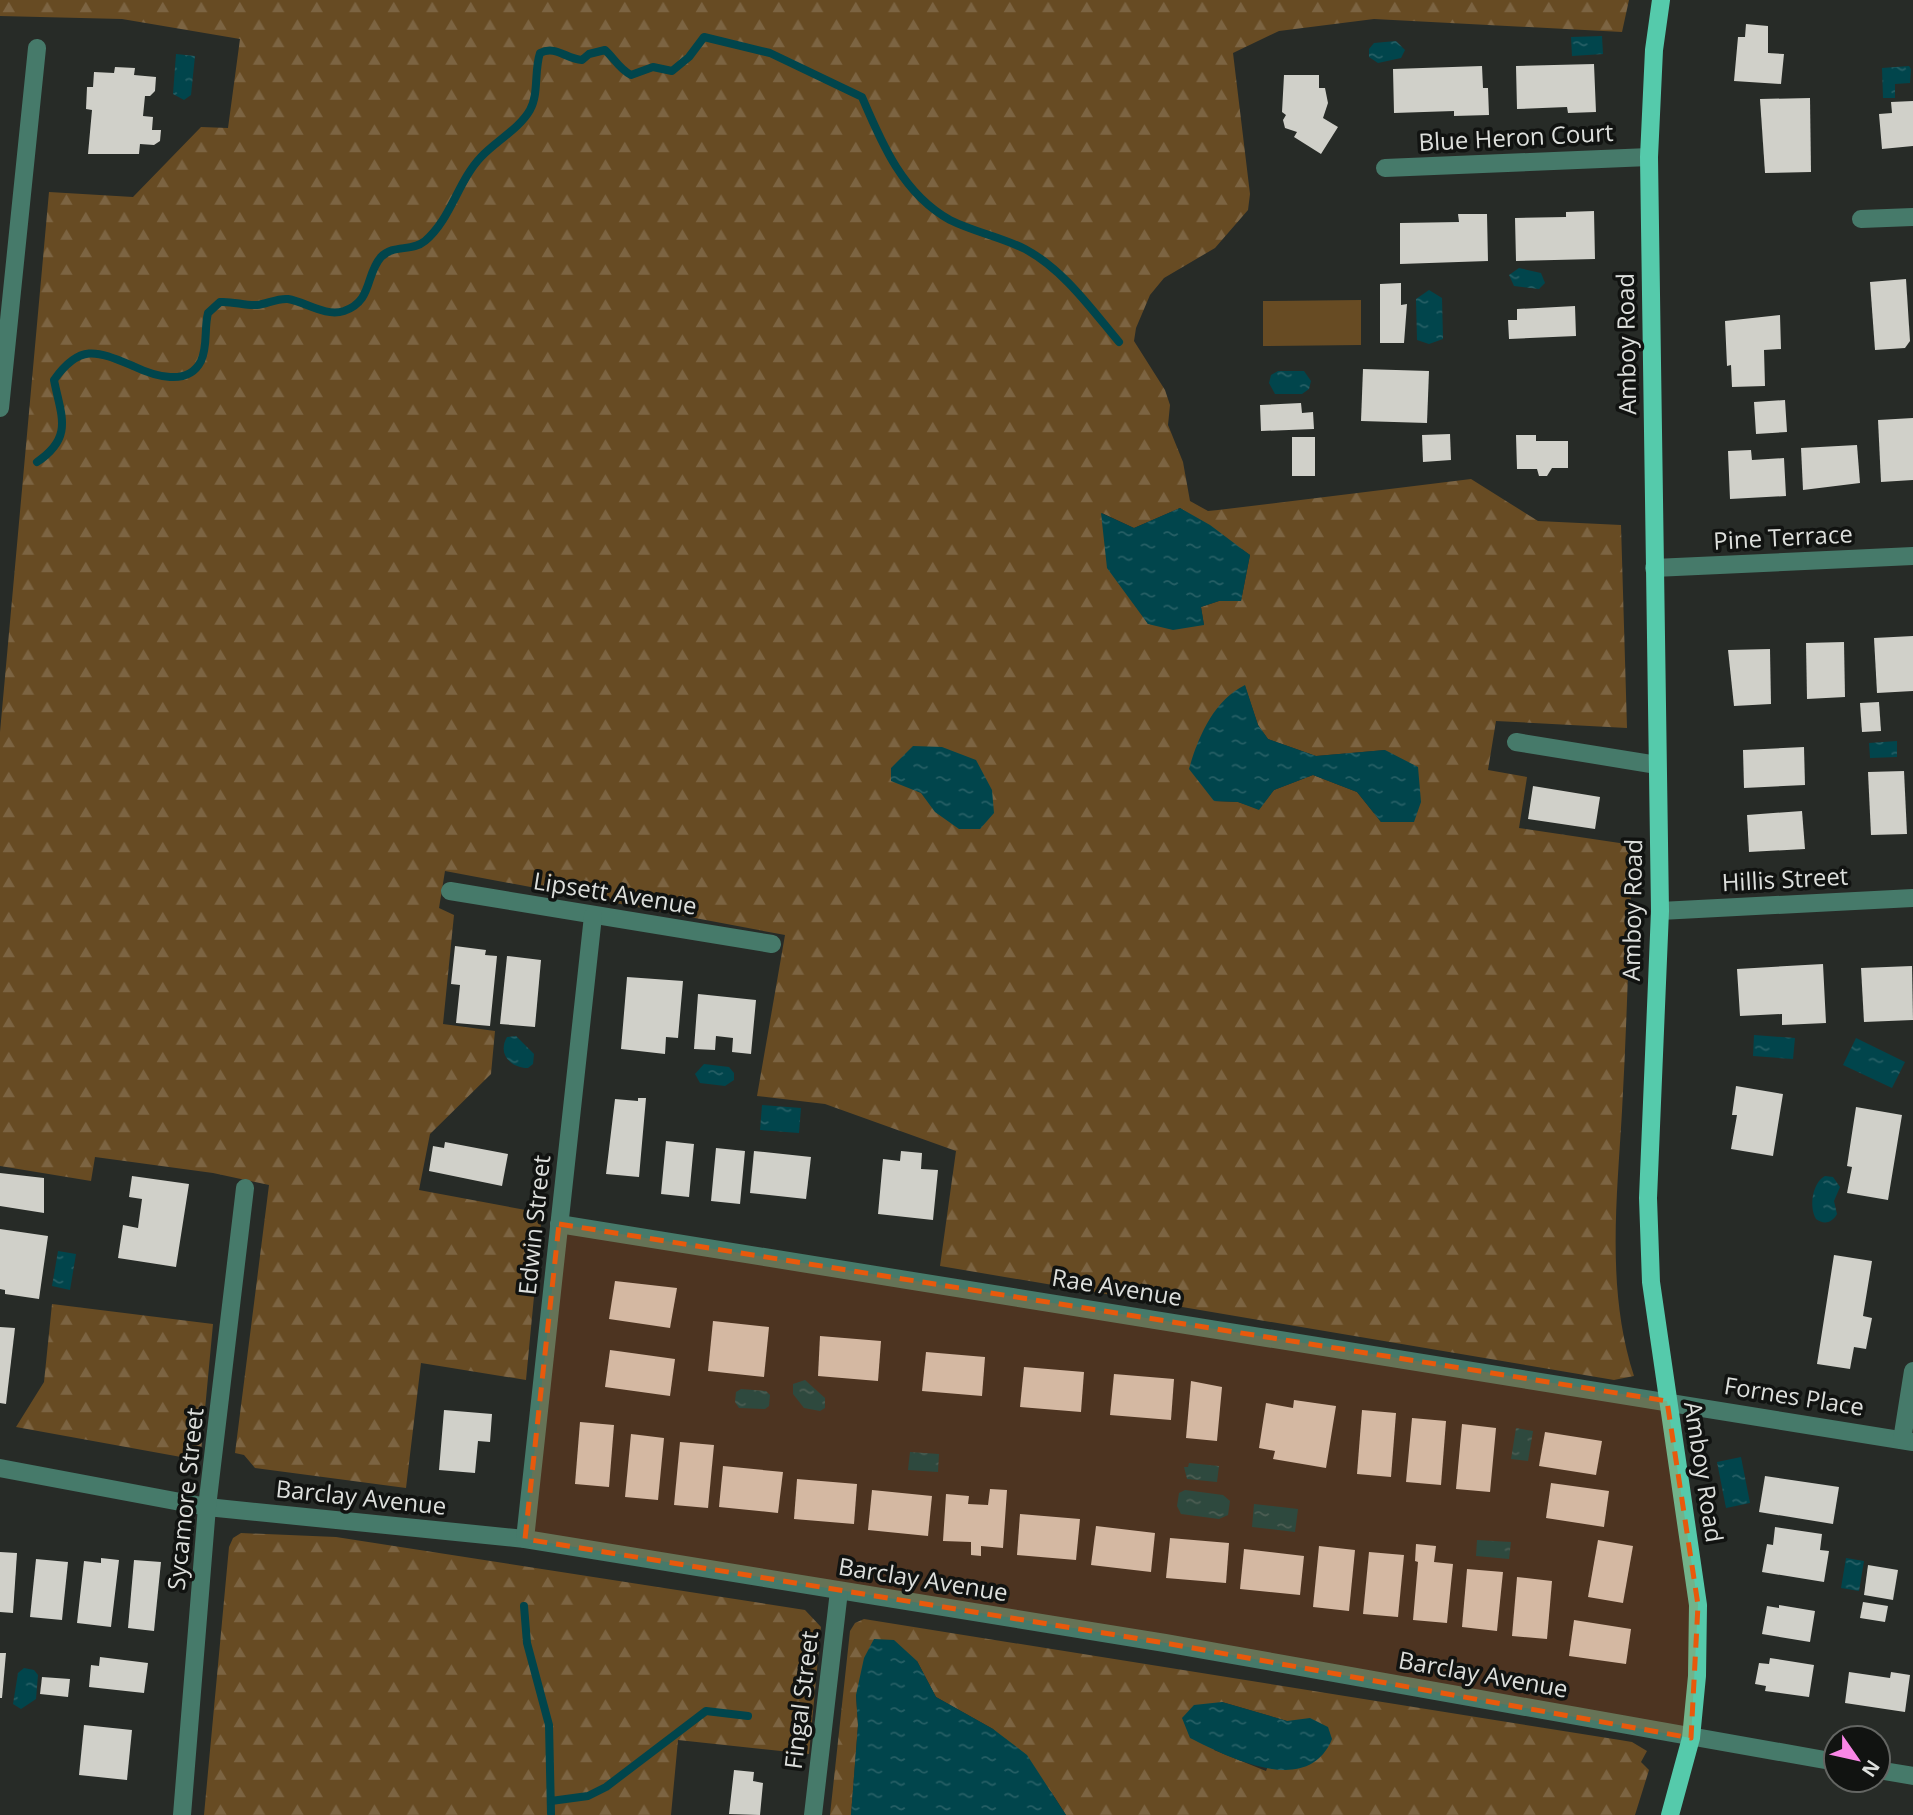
<svg xmlns="http://www.w3.org/2000/svg" width="1913" height="1815" font-family="'Open Sans',sans-serif">
<style>
.forest{fill:url(#forest-firs);fill-rule:evenodd}
.garden{fill:#674b23}
.water{fill:url(#water-ripples)}
.lines{fill:none;stroke-linecap:round;stroke-linejoin:round}
.stream{stroke:#01454c;stroke-width:8}
.building{fill:#d0d0c9}
.minor{stroke:#467a6a;stroke-width:18}
.major{stroke:#55caab;stroke-width:18}
.marked{fill:#e8590c;fill-opacity:0.2;stroke:#e8590c;stroke-width:5;stroke-dasharray:14 9;stroke-linejoin:round}
.labels{text-anchor:middle;stroke-width:7;stroke-linejoin:round;paint-order:stroke}
.street-label{font-size:24px;fill:#dddfdc;stroke:#111311}
</style>
<defs>
<pattern id="forest-firs" width="22" height="20" patternUnits="userSpaceOnUse" patternTransform="scale(1.75)"><rect width="22" height="20" fill="#674b23"/><path d="M5 1l3.5 6h-7zM16 11l3.5 6h-7z" fill="#7c6442"/></pattern>
<pattern id="water-ripples" width="26" height="14" patternUnits="userSpaceOnUse" patternTransform="scale(1.75)"><rect width="26" height="14" fill="#01454c"/><path d="M2 4q2-2 4 0t4 0M15 11q2-2 4 0t4 0" fill="none" stroke="#265f65"/></pattern>
</defs>
<rect width="100%" height="100%" fill="#272b27"/>
<g class="forest">
<path d="M0,0h1629l-7,32 -248,-13 -95,12 -46,22 17,141 -2,16 -33,38 -51,30 -14,17 -14,33 -2,13 31,49 5,15 -2,20 15,37 7,39 18,10 10,-1 253,-31 67,42 83,4 6,203 -131,-7 -8,49 39,7 -8,51 114,17c-4,89 -6,178 -11,266 -5,88 -16,179 12,265l-20,4 -674,-114 16,-115 -131,-47 -68,-8 28,-161 -340,-64 -6,37 15,7 -11,109 52,7 -4,43 -61,60 -11,56 123,23 -16,167 -105,-17 -15,125 -151,-20 -11,-13 -9,-2 34,-268 -56,-12 -118,-16 -4,24 -91,-15v-434l49,-540 84,5 68,-70 27,1 12,-89 -118,-20 -122,-3zM1180,508l70,47 -9,46h-22l-18,6 3,18 -56,-1 -12,-19 -34,-92 32,15zM1245,686l13,39 10,14 48,17 69,-6 -4,72 -24,-30 -44,-17 -39,15 -15,19 -21,-7 -24,-1z"/>
<polygon points="52,1304 213,1324 201,1452 194,1451 192,1459 16,1427 44,1382"/>
<polygon points="241,1533 336,1537 805,1610 821,1627 809,1754 678,1740 671,1815 555,1815 553,1812 550,1815 204,1815 229,1547 233,1538"/>
<path d="M864,1619l756,121 12,2 15,9 -6,11 8,8 -14,45h-569l-14,-22 -59,-64 -57,-32 -19,-36 -61,34 2,30 -7,90h-21l20,-184 5,-8zM1222,1702l65,19 -21,50 -52,-21z"/>
</g>
<polygon class="garden" points="1361,300 1361,345 1263,346 1263,301"/>
<g class="water">
<polygon points="1602,36 1603,54 1572,56 1571,37"/>
<polygon points="1396,41 1405,50 1401,58 1378,63 1369,57 1369,49 1374,43"/>
<polygon points="176,54 195,56 191,95 184,100 173,94"/>
<polygon points="1909,66 1911,69 1910,83 1895,84 1895,98 1883,98 1882,68"/>
<polygon points="1519,268 1541,273 1545,283 1539,289 1514,286 1509,275"/>
<polygon points="1429,290 1442,298 1443,339 1429,344 1417,340 1416,299"/>
<polygon points="1278,371 1304,371 1311,381 1309,389 1302,394 1275,394 1269,383 1271,375"/>
<polygon points="1180,508 1210,525 1250,555 1241,601 1219,601 1201,607 1204,625 1173,630 1148,624 1107,568 1101,513 1134,528"/>
<path d="M1245,685l13,40 10,14 48,17 69,-6 33,17 3,35 -7,20h-33l-24,-30 -44,-17 -39,15 -15,20 -21,-8 -24,-1 -25,-32c9,-32 25,-69 56,-84z"/>
<polygon points="1897,741 1897,757 1870,758 1869,743"/>
<polygon points="913,746 942,747 976,760 992,790 994,813 980,829 959,829 935,812 921,793 891,781 891,768"/>
<polygon points="1754,1035 1795,1038 1793,1059 1753,1056"/>
<path d="M516,1036l18,18 -1,10 -5,4c-17,0 -31,-14 -21,-31z"/>
<polygon points="1856,1038 1905,1062 1892,1088 1843,1065"/>
<polygon points="704,1064 729,1067 734,1073 734,1080 725,1086 700,1083 695,1074"/>
<polygon points="762,1105 801,1108 799,1133 760,1130"/>
<path d="M1825,1176l8,1 7,10 -6,14 3,13c-5,9 -13,11 -21,5 -7,-12 -4,-36 9,-43z"/>
<polygon points="58,1251 76,1254 70,1290 52,1286"/>
<polygon points="805,1380 825,1398 825,1408 820,1411 804,1408 793,1394 793,1384"/>
<polygon points="741,1389 766,1391 770,1395 769,1406 765,1409 739,1408 735,1402 736,1392"/>
<polygon points="1516,1428 1533,1431 1528,1461 1511,1459"/>
<polygon points="910,1452 939,1454 938,1472 908,1470"/>
<polygon points="1741,1457 1750,1503 1726,1508 1717,1462"/>
<polygon points="1189,1463 1219,1466 1217,1482 1187,1479 1184,1467 1188,1467"/>
<polygon points="1185,1490 1223,1495 1230,1501 1228,1515 1219,1519 1181,1514 1177,1506 1179,1493"/>
<polygon points="1254,1504 1298,1509 1295,1532 1252,1527"/>
<polygon points="1477,1540 1511,1542 1509,1559 1476,1556"/>
<polygon points="1846,1558 1864,1561 1859,1591 1841,1588"/>
<polygon points="874,1639 894,1640 917,1661 936,1697 993,1729 1027,1755 1066,1815 851,1815 858,1725 856,1695 864,1658"/>
<polygon points="24,1668 34,1670 38,1675 36,1699 21,1709 13,1704 18,1673"/>
<path d="M1222,1702l65,19 23,-3 18,9 4,12c-24,59 -102,19 -142,-1l-8,-20 12,-13z"/>
</g>
<g class="lines">
<g class="stream">
<path d="M37,462c37,-25 24,-46 17,-82 26,-37 43,-29 79,-14 21,10 55,21 68,-5 7,-15 3,-33 7,-48l12,-11c13,-1 25,4 37,3 10,-1 20,-7 31,-6 18,3 37,18 56,12 29,-10 21,-36 37,-54 12,-13 31,-5 44,-16 26,-22 33,-60 56,-84 15,-16 38,-28 49,-47 9,-16 4,-39 10,-57 16,-8 26,6 42,7l7,-6 16,-4c10,9 14,19 26,25l22,-8 19,4 17,-14 15,-20 66,16 92,44c20,47 41,97 88,123 24,12 51,17 75,29 38,20 67,61 94,93"/>
<polyline points="524,1606 527,1643 549,1725 551,1813"/>
<polyline points="551,1801 588,1796 606,1787 706,1711 748,1716"/>
</g>
</g>
<g class="building">
<polygon points="1746,24 1768,26 1768,53 1784,54 1781,84 1734,81 1738,37 1745,37"/>
<polygon points="1594,64 1596,112 1568,113 1567,107 1517,109 1516,66"/>
<polygon points="1482,66 1483,88 1488,88 1489,115 1454,116 1454,111 1394,113 1393,69"/>
<polygon points="115,67 135,68 134,75 156,77 155,91 150,96 145,96 143,116 153,117 152,130 161,130 160,141 154,145 140,144 139,154 88,154 92,110 86,109 87,87 93,87 94,72 114,73"/>
<polygon points="1284,75 1319,75 1319,88 1325,88 1328,103 1323,118 1338,127 1321,154 1294,137 1297,132 1285,128 1283,120 1286,115 1282,112"/>
<polygon points="1810,98 1811,172 1765,173 1760,99"/>
<polygon points="1913,101 1913,146 1882,149 1879,114 1892,113 1891,102"/>
<polygon points="1594,211 1595,259 1516,261 1515,218 1566,217 1566,212"/>
<polygon points="1458,214 1487,214 1488,261 1400,264 1400,223 1459,222"/>
<polygon points="1906,279 1910,341 1905,348 1875,350 1870,282"/>
<polygon points="1401,283 1401,305 1407,304 1404,343 1380,343 1380,284"/>
<polygon points="1575,306 1576,336 1509,339 1508,320 1517,320 1517,309"/>
<polygon points="1780,315 1781,349 1764,350 1765,386 1732,387 1731,365 1727,366 1725,321"/>
<polygon points="1363,369 1429,371 1427,423 1361,421"/>
<polygon points="1785,400 1787,432 1756,434 1754,402"/>
<polygon points="1301,403 1302,413 1313,412 1314,429 1261,431 1260,405"/>
<polygon points="1913,418 1913,480 1881,482 1878,420"/>
<polygon points="1450,434 1451,460 1423,462 1422,435"/>
<polygon points="1516,435 1536,435 1536,441 1568,441 1568,468 1552,468 1547,476 1539,476 1537,469 1517,469"/>
<rect x="1292" y="437" width="23" height="39"/>
<polygon points="1857,445 1860,483 1803,490 1801,448"/>
<polygon points="1751,450 1752,460 1784,458 1786,496 1730,499 1728,451"/>
<polygon points="1913,636 1913,691 1877,693 1874,638"/>
<polygon points="1844,642 1845,697 1807,699 1806,643"/>
<polygon points="1770,649 1771,704 1734,706 1728,650"/>
<polygon points="1879,702 1881,731 1862,732 1860,703"/>
<polygon points="1804,747 1805,785 1744,788 1743,750"/>
<polygon points="1904,771 1907,834 1871,835 1868,772"/>
<polygon points="1533,786 1600,797 1595,829 1528,819"/>
<polygon points="1802,811 1805,849 1749,852 1747,815"/>
<polygon points="455,946 486,950 485,955 497,956 490,1026 456,1023 460,985 451,984"/>
<polygon points="507,956 541,960 535,1027 500,1024"/>
<polygon points="1823,964 1826,1023 1782,1025 1782,1014 1740,1016 1737,969"/>
<polygon points="1912,966 1913,1020 1864,1022 1861,968"/>
<polygon points="627,977 683,981 678,1038 666,1037 665,1054 621,1049"/>
<polygon points="698,994 756,1000 751,1054 732,1052 733,1038 716,1036 715,1050 694,1049"/>
<polygon points="1736,1086 1783,1094 1773,1156 1731,1149 1737,1115 1732,1115"/>
<polygon points="638,1098 646,1098 639,1177 606,1174 615,1099 638,1101"/>
<polygon points="1856,1107 1902,1115 1888,1200 1847,1193 1852,1167 1847,1166"/>
<polygon points="666,1141 694,1144 689,1197 661,1194"/>
<polygon points="445,1142 508,1154 502,1186 429,1171 433,1146 444,1148"/>
<polygon points="716,1148 745,1151 740,1204 711,1201"/>
<polygon points="754,1151 811,1157 806,1199 750,1193"/>
<polygon points="901,1151 922,1153 921,1169 938,1170 933,1220 878,1214 883,1159 900,1161"/>
<polygon points="0,1173 44,1178 44,1213 0,1206"/>
<polygon points="132,1176 189,1184 176,1267 118,1258 123,1225 138,1228 142,1199 129,1197"/>
<polygon points="0,1229 48,1236 39,1299 5,1294 5,1290 0,1289"/>
<polygon points="1834,1255 1872,1261 1863,1316 1872,1318 1866,1349 1854,1347 1850,1369 1817,1364"/>
<polygon points="615,1281 677,1288 670,1328 609,1319"/>
<polygon points="713,1321 769,1327 764,1377 708,1371"/>
<polygon points="0,1327 15,1328 6,1404 0,1403"/>
<polygon points="820,1336 881,1341 878,1381 818,1376"/>
<polygon points="610,1350 675,1359 670,1396 605,1387"/>
<polygon points="926,1352 985,1357 982,1396 922,1391"/>
<polygon points="1024,1367 1084,1372 1081,1412 1020,1407"/>
<polygon points="1114,1374 1174,1379 1171,1420 1110,1415"/>
<polygon points="1191,1381 1222,1387 1217,1441 1186,1438"/>
<polygon points="1294,1400 1336,1406 1326,1468 1273,1459 1275,1451 1259,1448 1266,1403 1293,1408"/>
<polygon points="444,1410 492,1414 490,1442 478,1441 475,1473 439,1470"/>
<polygon points="1362,1410 1396,1413 1391,1477 1357,1474"/>
<polygon points="1412,1418 1446,1421 1441,1485 1406,1482"/>
<polygon points="580,1422 614,1425 609,1487 575,1484"/>
<polygon points="1462,1424 1496,1428 1490,1492 1456,1489"/>
<polygon points="1545,1432 1602,1441 1596,1475 1539,1466"/>
<polygon points="631,1434 664,1438 658,1500 625,1497"/>
<polygon points="680,1442 714,1445 708,1508 674,1505"/>
<polygon points="723,1466 783,1472 778,1513 719,1507"/>
<polygon points="1765,1476 1839,1487 1833,1524 1759,1512"/>
<polygon points="797,1479 857,1484 854,1524 794,1519"/>
<polygon points="1551,1483 1609,1491 1604,1527 1546,1518"/>
<polygon points="990,1489 1007,1490 1003,1548 981,1546 981,1556 971,1555 971,1542 943,1541 946,1494 969,1496 968,1504 988,1505"/>
<polygon points="872,1490 932,1496 928,1536 868,1530"/>
<polygon points="1020,1514 1080,1519 1076,1560 1017,1555"/>
<polygon points="1096,1526 1155,1533 1151,1572 1091,1565"/>
<polygon points="1775,1527 1822,1534 1820,1550 1829,1551 1824,1582 1762,1572 1767,1544 1773,1545"/>
<polygon points="1170,1538 1229,1543 1226,1583 1166,1578"/>
<polygon points="1598,1540 1633,1546 1623,1603 1588,1597"/>
<polygon points="1416,1544 1436,1546 1434,1562 1453,1564 1447,1623 1413,1620 1418,1562 1415,1561"/>
<polygon points="1319,1546 1355,1550 1349,1611 1313,1607"/>
<polygon points="1244,1549 1304,1556 1300,1595 1240,1589"/>
<polygon points="0,1552 17,1553 13,1613 0,1612"/>
<polygon points="1369,1552 1404,1555 1398,1617 1363,1614"/>
<polygon points="101,1558 119,1560 111,1627 77,1623 84,1561 101,1563"/>
<polygon points="36,1559 68,1562 62,1620 30,1617"/>
<polygon points="134,1560 161,1562 154,1631 128,1628"/>
<polygon points="1868,1565 1898,1570 1893,1600 1864,1595"/>
<polygon points="1467,1569 1503,1572 1497,1631 1462,1627"/>
<polygon points="1517,1577 1552,1581 1547,1639 1512,1636"/>
<polygon points="1863,1602 1888,1606 1885,1622 1860,1618"/>
<polygon points="1779,1605 1815,1611 1810,1642 1762,1634 1767,1606 1779,1608"/>
<polygon points="1574,1620 1631,1629 1626,1664 1569,1656"/>
<polygon points="0,1653 6,1653 2,1698 0,1698"/>
<polygon points="100,1657 148,1663 144,1693 89,1687 91,1665 99,1666"/>
<polygon points="1770,1658 1814,1665 1809,1697 1765,1691 1766,1686 1755,1684 1759,1663 1769,1664"/>
<polygon points="1849,1672 1890,1678 1891,1672 1910,1675 1905,1712 1845,1703"/>
<polygon points="42,1677 70,1679 68,1697 40,1694"/>
<polygon points="84,1725 132,1730 127,1780 79,1775"/>
<polygon points="734,1770 754,1772 753,1781 763,1783 760,1815 729,1814"/>
</g>
<g class="lines">
<g class="minor">
<polyline points="1385,168 1649,157"/>
<polyline points="1861,219 1913,217"/>
<polyline points="0,408 37,48"/>
<polyline points="1654,568 1913,556"/>
<polyline points="1516,742 1657,765"/>
<polyline points="450,891 772,944"/>
<polyline points="1660,911 1913,898"/>
<polyline points="559,1224 1913,1442"/>
<polyline points="1902,1440 1913,1371"/>
<polyline points="0,1468 207,1507 525,1539 1165,1643 1836,1762"/>
<polyline points="525,1539 593,916"/>
<polyline points="1878,1770 1913,1776"/>
<polyline points="182,1815 207,1507 245,1188"/>
<polyline points="813,1815 839,1591"/>
</g>
<polyline class="major" points="1661,0 1654,50 1649,157 1660,911 1648,1198 1651,1282 1698,1605 1697,1676 1691,1738 1670,1815"/>
</g>
<path class="marked" d="M559,1224l1108,177 31,204 -7,133 -526,-95 -640,-104z"/>
<g class="labels">
<g class="street-label">
<text transform="translate(1516 138) rotate(-3)" y="8">Blue Heron Court</text>
<text transform="translate(1627 344) rotate(-91)" y="8">Amboy Road</text>
<text transform="translate(1783 538) rotate(-3)" y="8">Pine Terrace</text>
<text transform="translate(1785 880) rotate(-3)" y="8">Hillis Street</text>
<text transform="translate(615 894) rotate(9)" y="8">Lipsett Avenue</text>
<text transform="translate(1633 910) rotate(-89)" y="8">Amboy Road</text>
<text transform="translate(535 1225) rotate(-84)" y="8">Edwin Street</text>
<text transform="translate(1117 1288) rotate(9)" y="8">Rae Avenue</text>
<text transform="translate(1794 1397) rotate(9)" y="8">Fornes Place</text>
<text transform="translate(1703 1472) rotate(81)" y="8">Amboy Road</text>
<text transform="translate(361 1498) rotate(6)" y="8">Barclay Avenue</text>
<text transform="translate(186 1499) rotate(-84)" y="8">Sycamore Street</text>
<text transform="translate(923 1580) rotate(9)" y="8">Barclay Avenue</text>
<text transform="translate(1483 1675) rotate(10)" y="8">Barclay Avenue</text>
<text transform="translate(802 1700) rotate(-83)" y="8">Fingal Street</text>
</g>
</g>
<g transform="translate(1857 1759) rotate(124)"><circle r="33" fill="#111311" stroke="#636562" stroke-width="2"/>
<path d="M0-5L12 26L0 18L-12 26Z" fill="#fa87e7"/>
<text y="-10" font-size="19" font-weight="bold" text-anchor="middle" fill="#dddfdc">N</text>
</g>
</svg>
